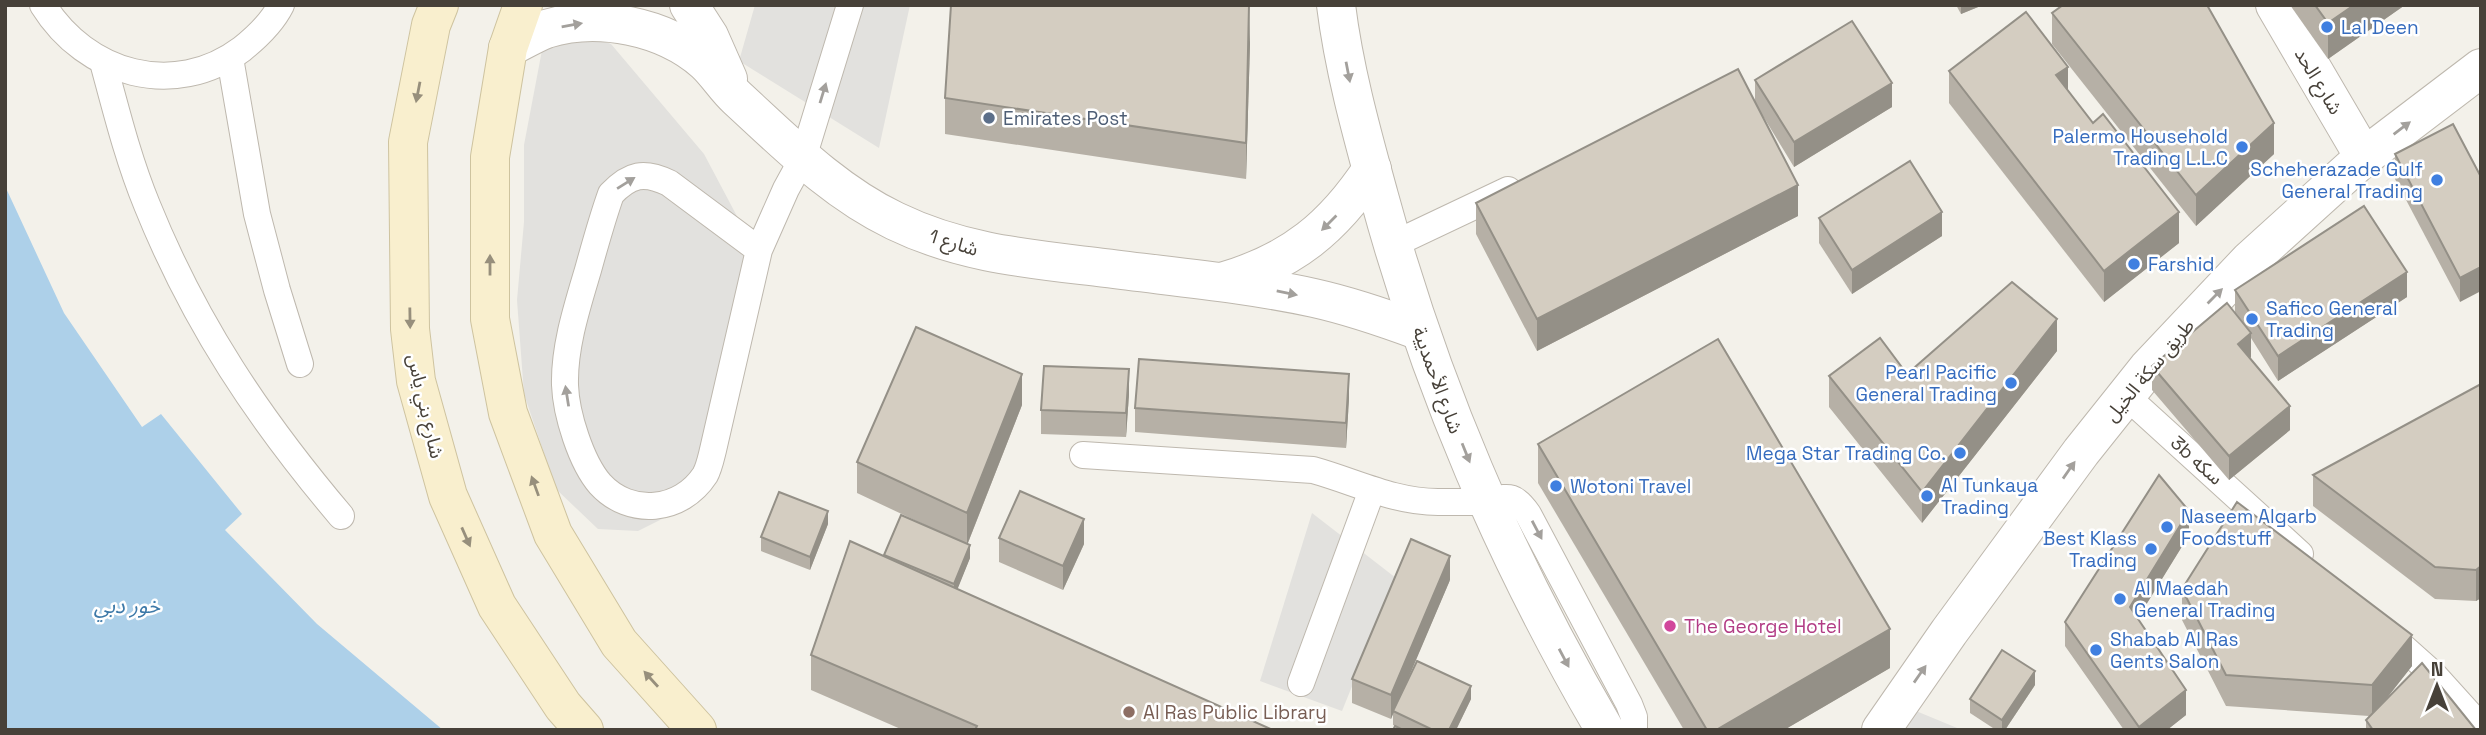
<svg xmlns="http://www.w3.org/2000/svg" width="2486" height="735" font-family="'Space Grotesk','Noto Sans Arabic',sans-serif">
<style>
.parking{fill:#e2e1de}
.water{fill:#add0e9}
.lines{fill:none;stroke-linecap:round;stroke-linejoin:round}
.lane-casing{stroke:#beb8ae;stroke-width:28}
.street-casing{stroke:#beb8ae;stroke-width:40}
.secondary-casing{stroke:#cec39f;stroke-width:40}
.lane{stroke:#fff;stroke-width:26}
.street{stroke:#fff;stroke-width:38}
.secondary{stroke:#f9efce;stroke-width:38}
.wall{fill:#b6b0a6}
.shaded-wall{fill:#949087}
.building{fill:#d4cdc1;stroke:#949087;stroke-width:2}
.oneway{fill:#a3a09c}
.oneway2{fill:#978f7c}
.shop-dot{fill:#3f7fe0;stroke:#fff;stroke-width:2.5}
.service-dot{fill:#5c6f8a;stroke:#fff;stroke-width:2.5}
.hotel-dot{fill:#d1479c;stroke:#fff;stroke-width:2.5}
.education-dot{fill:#8d6e63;stroke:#fff;stroke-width:2.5}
.labels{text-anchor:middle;stroke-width:5;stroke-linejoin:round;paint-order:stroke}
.shop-label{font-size:19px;fill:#366cbe;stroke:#fff;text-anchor:start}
.street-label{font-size:19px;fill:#474139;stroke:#fff}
.service-label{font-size:19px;fill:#4e5e75;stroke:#fff;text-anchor:start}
.hotel-label{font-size:19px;fill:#b23c85;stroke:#fff;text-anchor:start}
.education-label{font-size:19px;fill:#785e54;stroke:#fff;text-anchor:start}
.water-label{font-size:21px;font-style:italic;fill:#3d79a8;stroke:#fff}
</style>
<rect width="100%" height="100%" fill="#f3f1ea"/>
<g class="parking">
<polygon points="755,5 910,5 879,148 739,61"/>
<polygon points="569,28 611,44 704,154 757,254 735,368 676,512 638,531 598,529 556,489 524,394 517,300 524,222 524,145 543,45"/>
<polygon points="1312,513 1396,578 1342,711 1260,681"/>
<polygon points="1916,711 1962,730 1900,730"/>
</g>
<polygon class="water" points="5,186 64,313 142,427 161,414 242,514 225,530 317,624 443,730 5,730"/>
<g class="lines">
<defs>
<g id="lane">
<path d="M43,5c43,69 131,95 199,44 15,-12 30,-26 39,-44"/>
<polyline points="230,58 257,214 277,290 300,364"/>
<path d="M103,62c13,48 25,97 44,143 48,119 112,214 194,311"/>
<polyline points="1392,245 1508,190"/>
<path d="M759,250l-90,-67c-25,-12 -39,-9 -58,11 -9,25 -16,51 -23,76 -11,37 -24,77 -23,115 1,29 16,77 35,99 30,33 81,28 105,-9 4,-7 6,-17 8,-25l46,-200 27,-61 17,-31 47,-153"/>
<polyline points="2125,395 2300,554"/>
<path d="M1083,455l230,15c43,12 81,32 125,32 14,0 29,0 43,0 23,-2 30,-13 47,12l101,190 5,13v13"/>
<polyline points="2386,632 2433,674 2481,727"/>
<polyline points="1301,683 1372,490"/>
</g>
<g id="street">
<polyline points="689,5 709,36 728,79"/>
<path d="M1336,5c8,65 26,129 43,191 52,191 126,363 226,534"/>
<polyline points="2275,5 2364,157"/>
<path d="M508,48c12,-6 25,-14 38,-19 52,-16 118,-3 159,33 12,11 20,25 32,36 49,45 97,94 158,123 68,33 136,38 210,47 69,9 140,15 209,30 36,8 71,20 106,33"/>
<path d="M1225,281c67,-20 108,-53 147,-112"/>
<polyline points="1881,730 1949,632 2081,452 2148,368 2250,260 2364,157 2481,68"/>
</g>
<g id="secondary">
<polyline points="439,5 431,25 408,142 410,329 416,381 448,496 497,606 563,706 584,730"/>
<polyline points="523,5 508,48 490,157 490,319 508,413 553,534 619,643 697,730"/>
</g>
</defs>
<use href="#lane" class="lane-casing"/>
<use href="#street" class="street-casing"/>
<use href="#secondary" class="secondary-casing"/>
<use href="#lane" class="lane"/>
<use href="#street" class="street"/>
<use href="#secondary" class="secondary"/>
</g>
<g class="wall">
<polygon points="1956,5 1983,5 1961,14"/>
<polygon points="2290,5 2405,5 2328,59"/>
<polygon points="2052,13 2274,154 2196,226 2052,44"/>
<polygon points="1250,44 1246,179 945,134 945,98"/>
<polygon points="1949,71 2068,90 2179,243 2104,302 1949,103"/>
<polygon points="1755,80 1892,107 1794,167 1763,116 1798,216 1537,351 1476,234 1476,203 1755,102"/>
<polygon points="2395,154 2481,177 2460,302 2395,179"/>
<polygon points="1819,218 1942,236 1852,294 1819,243"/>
<polygon points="2235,290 2407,297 2278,381 2251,338 2251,357 2250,358 2290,430 2229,480 2152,390 2152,366 2235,313"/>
<polygon points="2057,351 1922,523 1829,407 1829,376 1907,374"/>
<polygon points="2481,384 2481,598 2476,601 2435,599 2313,506 2313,475"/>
<polygon points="1129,394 1126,437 1041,434 1041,410"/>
<polygon points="1349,398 1346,448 1135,432 1135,408"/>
<polygon points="1022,405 968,543 970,558 957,589 1273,730 903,730 811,690 811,655 884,556 884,555 940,532 857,493 857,462"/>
<polygon points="1538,444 1890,668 1784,730 1684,730 1538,483"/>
<polygon points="828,524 810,570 761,551 761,537"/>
<polygon points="2189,535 2137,619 2186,715 2167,730 2124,730 2065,646 2065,622"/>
<polygon points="999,538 1084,544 1063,590 999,562"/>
<polygon points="1450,580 1401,694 1471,699 1456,730 1404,730 1393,725 1393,713 1391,719 1352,703 1352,679"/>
<polygon points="2182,589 2412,666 2382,704 2476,730 2366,730 2366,720 2369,716 2226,706 2182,620"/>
<polygon points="2035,685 2005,730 1996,730 1970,713 1970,699"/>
</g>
<g class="shaded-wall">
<polygon points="1961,5 1983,5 1961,14"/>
<polygon points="2354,5 2405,5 2328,59 2328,23"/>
<polygon points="1250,9 1250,44 1246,179 1246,143"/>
<polygon points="2068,67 2068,98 2056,75"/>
<polygon points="1892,83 1892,107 1794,167 1794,142"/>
<polygon points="2274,123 2274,154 2196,226 2196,195"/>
<polygon points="1798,185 1798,216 1537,351 1537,319"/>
<polygon points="1942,212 1942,236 1852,294 1852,270"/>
<polygon points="2179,212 2179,243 2104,302 2104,271"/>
<polygon points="2481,267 2481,291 2460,302 2460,278"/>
<polygon points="2407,272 2407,297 2278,381 2278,356"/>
<polygon points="2057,319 2057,351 1922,523 1922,492"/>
<polygon points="2251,333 2251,357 2238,368 2238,344"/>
<polygon points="1129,369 1129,394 1126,437 1126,413"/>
<polygon points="1022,374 1022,405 967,545 967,513"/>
<polygon points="1349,374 1349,398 1346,448 1346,423"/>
<polygon points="2290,406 2290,430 2229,480 2229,456"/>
<polygon points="828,511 828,524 810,570 810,557"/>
<polygon points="2189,511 2189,535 2130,631 2130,607"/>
<polygon points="1084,519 1084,544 1063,590 1063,566"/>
<polygon points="970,545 970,558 954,598 954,584"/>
<polygon points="1450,556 1450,580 1391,719 1391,695"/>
<polygon points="2481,566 2481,598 2476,601 2476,570"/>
<polygon points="1890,629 1890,668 1784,730 1716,730"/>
<polygon points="2412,635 2412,666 2372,717 2372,685"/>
<polygon points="2035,671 2035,685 2005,730 2002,730 2002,720"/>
<polygon points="1471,686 1471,699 1456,730 1449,730"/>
<polygon points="2186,690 2186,715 2167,730 2139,730 2139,727"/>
</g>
<g class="building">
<polygon points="951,5 1249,5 1246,143 945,98"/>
<polygon points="2063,5 2207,5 2274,123 2196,195 2052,13"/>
<polygon points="2315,5 2354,5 2328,23"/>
<polygon points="2026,12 2068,67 2056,75 2093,123 2103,114 2179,212 2104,271 1949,71"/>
<polygon points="1852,21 1892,83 1794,142 1755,80"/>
<polygon points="1738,69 1798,185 1537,319 1476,203"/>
<polygon points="2453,124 2481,177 2481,267 2460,278 2395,154"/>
<polygon points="1910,161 1942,212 1852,270 1819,218"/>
<polygon points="2364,206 2407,272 2278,356 2235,290"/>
<polygon points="2012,282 2057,319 1922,492 1829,376 1880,338 1907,374"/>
<polygon points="2227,303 2251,333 2238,344 2290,406 2229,456 2152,366"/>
<polygon points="916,327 1022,374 967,513 857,462"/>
<polygon points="1718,339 1890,629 1716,730 1707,730 1538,444"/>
<polygon points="1139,359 1349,374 1346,423 1135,408"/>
<polygon points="1044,366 1129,369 1126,413 1041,410"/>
<polygon points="2481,384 2481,566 2476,570 2435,567 2313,475"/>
<polygon points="2159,475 2189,511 2130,607 2186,690 2139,727 2065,622"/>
<polygon points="1020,491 1084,519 1063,566 999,538"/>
<polygon points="779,492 828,511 810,557 761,537"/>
<polygon points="2237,502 2412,635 2372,685 2226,675 2182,589"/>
<polygon points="901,515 970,545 954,584 884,555"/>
<polygon points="1411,539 1450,556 1391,695 1352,679"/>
<polygon points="850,541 1273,730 975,730 977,726 811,655"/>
<polygon points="2002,650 2035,671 2002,720 1970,699"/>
<polygon points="1417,661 1471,686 1449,730 1433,730 1393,711"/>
<polygon points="2422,663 2476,730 2373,730 2366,720"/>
<polygon points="1395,726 1403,730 1393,730"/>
</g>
<defs><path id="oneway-solid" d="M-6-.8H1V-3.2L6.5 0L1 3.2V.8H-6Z" transform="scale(1.75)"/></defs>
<g class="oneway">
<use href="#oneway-solid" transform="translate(572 25) rotate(-10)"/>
<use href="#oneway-solid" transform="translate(1348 72) rotate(79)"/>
<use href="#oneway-solid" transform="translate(823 93) rotate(-73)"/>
<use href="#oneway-solid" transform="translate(2402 128) rotate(-37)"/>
<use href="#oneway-solid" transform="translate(626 183) rotate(-32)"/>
<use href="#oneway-solid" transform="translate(1329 223) rotate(135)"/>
<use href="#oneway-solid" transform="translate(1287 293) rotate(11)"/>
<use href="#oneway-solid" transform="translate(2215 296) rotate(-45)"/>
<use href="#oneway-solid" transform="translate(567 396) rotate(-99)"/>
<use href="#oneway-solid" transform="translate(1466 453) rotate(68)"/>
<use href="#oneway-solid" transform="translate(2069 470) rotate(-55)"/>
<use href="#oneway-solid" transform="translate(1537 530) rotate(62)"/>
<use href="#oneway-solid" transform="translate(1564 658) rotate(62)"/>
<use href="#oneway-solid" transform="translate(1920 674) rotate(-55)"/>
</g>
<g class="oneway2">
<use href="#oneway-solid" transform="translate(418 92) rotate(101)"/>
<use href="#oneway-solid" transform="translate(490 265) rotate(-90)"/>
<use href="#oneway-solid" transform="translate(410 318) rotate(89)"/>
<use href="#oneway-solid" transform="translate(535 486) rotate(-110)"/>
<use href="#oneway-solid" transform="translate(466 537) rotate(66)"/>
<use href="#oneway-solid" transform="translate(651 679) rotate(-132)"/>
</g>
<g class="shop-dot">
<circle cx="2327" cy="27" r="7"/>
<circle cx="2242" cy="147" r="7"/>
<circle cx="2437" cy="180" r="7"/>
<circle cx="2134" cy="264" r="7"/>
<circle cx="2252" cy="319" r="7"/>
<circle cx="2011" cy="383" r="7"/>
<circle cx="1960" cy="453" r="7"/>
<circle cx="1556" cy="486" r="7"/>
<circle cx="1927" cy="496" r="7"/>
<circle cx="2167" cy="527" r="7"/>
<circle cx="2151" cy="549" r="7"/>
<circle cx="2120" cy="599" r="7"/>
<circle cx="2096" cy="650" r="7"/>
</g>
<circle class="service-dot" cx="989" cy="118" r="7"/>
<circle class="hotel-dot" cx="1670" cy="626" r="7"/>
<circle class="education-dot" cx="1129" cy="712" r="7"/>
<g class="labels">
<g class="shop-label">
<text x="2341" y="34">Lal Deen</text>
<text x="2228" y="143" text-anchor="end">Palermo Household<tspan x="2228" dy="22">Trading L.L.C</tspan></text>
<text x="2423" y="176" text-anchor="end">Scheherazade Gulf<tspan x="2423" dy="22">General Trading</tspan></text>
<text x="2148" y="271">Farshid</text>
<text x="2266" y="315">Safico General<tspan x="2266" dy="22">Trading</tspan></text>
<text x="1997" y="379" text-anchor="end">Pearl Pacific<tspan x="1997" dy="22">General Trading</tspan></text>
<text x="1946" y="460" text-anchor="end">Mega Star Trading Co.</text>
<text x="1941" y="492">Al Tunkaya<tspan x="1941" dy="22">Trading</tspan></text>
<text x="1570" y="493">Wotoni Travel</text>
<text x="2181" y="523">Naseem Algarb<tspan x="2181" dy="22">Foodstuff</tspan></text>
<text x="2137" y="545" text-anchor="end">Best Klass<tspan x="2137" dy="22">Trading</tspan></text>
<text x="2134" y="595">Al Maedah<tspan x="2134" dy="22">General Trading</tspan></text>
<text x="2110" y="646">Shabab Al Ras<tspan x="2110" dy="22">Gents Salon</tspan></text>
</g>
<g class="street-label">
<text transform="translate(2319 81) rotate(59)" y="7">شارع الحد</text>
<text transform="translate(954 242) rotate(17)" y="7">شارع 1</text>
<text transform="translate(2149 370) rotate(-50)" y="7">طريق سكة الخيل</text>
<text transform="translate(1438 380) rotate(70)" y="7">شارع الأحمديية</text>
<text transform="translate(426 406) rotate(77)" y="7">شارع بني ياس</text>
<text transform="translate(2197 460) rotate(42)" y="7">3b سكه</text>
</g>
<g class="service-label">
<text x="1003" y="125">Emirates Post</text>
</g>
<g class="hotel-label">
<text x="1684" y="633">The George Hotel</text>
</g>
<g class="education-label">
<text x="1143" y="719">Al Ras Public Library</text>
</g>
<g class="water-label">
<text x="127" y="613">خور دبي</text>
</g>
</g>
<rect width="2486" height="735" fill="none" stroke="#474139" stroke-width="14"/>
<g transform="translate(2437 686)" stroke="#ffffff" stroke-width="5" paint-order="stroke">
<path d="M0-5L12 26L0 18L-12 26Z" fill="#474139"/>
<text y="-10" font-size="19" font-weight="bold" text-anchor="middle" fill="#474139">N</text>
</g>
</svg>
